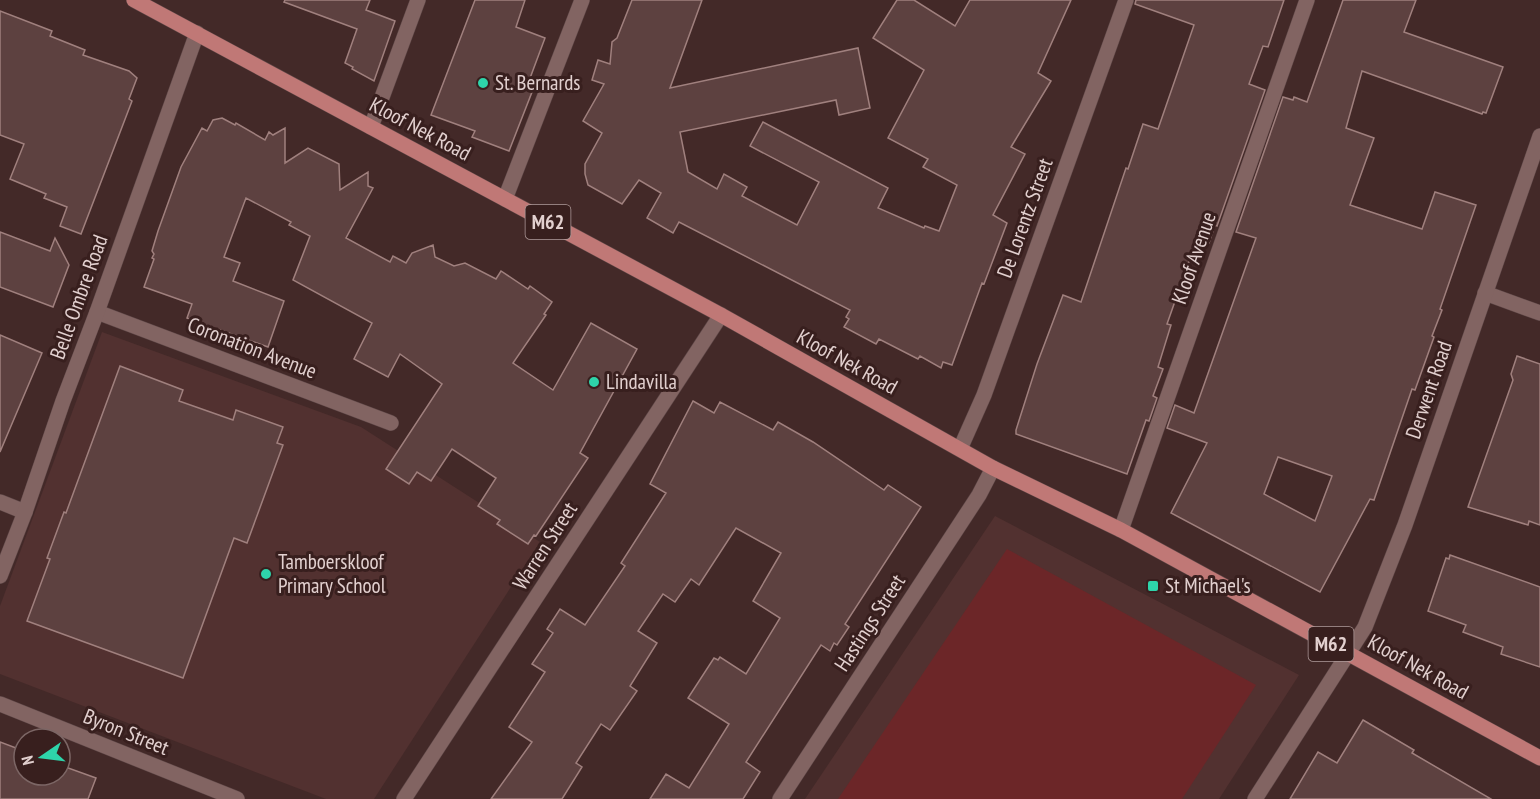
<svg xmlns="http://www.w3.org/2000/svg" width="1540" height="799" font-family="'PT Sans Narrow',sans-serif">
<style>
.built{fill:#523130}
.garden{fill:#6c2628}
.building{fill:#5d4140;stroke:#a0807e;stroke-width:1.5;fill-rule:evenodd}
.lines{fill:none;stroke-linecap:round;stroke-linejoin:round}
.minor-casing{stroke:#5d4646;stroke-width:16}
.tertiary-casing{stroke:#5d4646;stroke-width:16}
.primary-casing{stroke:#5d4646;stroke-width:16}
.minor{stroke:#826462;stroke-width:15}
.tertiary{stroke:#826462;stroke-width:15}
.primary{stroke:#c07876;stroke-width:15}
.poi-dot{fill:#2ed4aa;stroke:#381f1e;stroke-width:2}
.labels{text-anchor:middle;stroke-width:6;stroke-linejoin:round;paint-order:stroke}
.shield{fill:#381f1e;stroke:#af9b9a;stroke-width:1.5}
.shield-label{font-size:20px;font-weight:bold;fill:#e2d0cf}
.poi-label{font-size:21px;fill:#e2d0cf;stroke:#381f1e;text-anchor:start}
.street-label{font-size:21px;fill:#e2d0cf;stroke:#381f1e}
</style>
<rect width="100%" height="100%" fill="#432928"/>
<g class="built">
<polygon points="102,332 361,427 540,542 374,799 326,799 0,674 0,606"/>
<polygon points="995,516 1299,675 1219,799 805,799"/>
</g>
<polygon class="garden" points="1007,549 1256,685 1182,799 838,799"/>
<g class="building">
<polygon points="285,0 370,0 366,10 395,21 374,81 352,69 353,67 345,63 357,29 284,2"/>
<polygon points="475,0 525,0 516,27 545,38 526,89 532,92 509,151 472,137 475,131 431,115"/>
<polygon points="632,0 702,0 670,88 858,48 870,108 839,115 836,100 680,132 688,172 717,189 724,174 747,187 742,196 797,225 819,182 750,146 763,122 888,188 878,208 924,228 925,226 939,231 957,185 923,167 928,159 888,138 924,70 873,38 897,0 914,0 955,26 970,0 1071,0 1038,73 1051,81 1011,147 1025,154 993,215 1007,223 984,284 982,283 952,365 943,362 941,368 920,356 918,359 879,339 876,344 844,327 849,319 846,317 850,310 679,222 673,233 647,218 661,193 639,180 622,204 588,185 585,174 585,164 602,133 583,121 604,84 592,80 598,60 610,64 612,42 617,38"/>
<polygon points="1136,0 1284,0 1268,47 1263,46 1249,84 1265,90 1217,226 1215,225 1209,243 1197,239 1167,324 1171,325 1158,367 1163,369 1153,396 1157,398 1149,421 1146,420 1127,474 1016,434 1016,430 1037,364 1063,295 1081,302 1126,168 1128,169 1143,124 1158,129 1194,25 1135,4"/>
<path d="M1343,0h73l-12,32 99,35 -17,46 -3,-1 -1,2 -120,-43 -16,57 28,10 -24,67 72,24 13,-37 41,13 -36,104 2,1 -10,26 2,1 -19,53 -3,-1 -38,111 -4,-1 -50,93 -149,-79 36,-70 -40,-15 8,-23 19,8 62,-175 -20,-6 47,-135 10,3 1,-3 13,5zM1278,457l54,19 -17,45 -51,-27z"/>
<polygon points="0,11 52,31 50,36 85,50 83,55 129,71 137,78 129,99 132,101 81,234 60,226 67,207 44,198 46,194 10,179 24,144 0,135"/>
<polygon points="222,118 235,125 236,123 265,140 269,132 273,135 285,128 285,163 308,148 339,164 340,190 368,172 368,186 373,188 346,238 390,262 393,256 406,263 412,253 433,245 435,257 454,266 465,263 496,279 501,271 528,289 530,286 552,302 544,314 546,315 513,363 553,390 591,323 637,349 580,453 588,458 536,536 534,535 528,544 497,524 500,520 478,506 496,478 452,449 431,481 417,472 409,484 386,469 442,384 400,354 388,377 354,359 372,323 293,280 310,236 289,225 291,222 246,198 224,257 240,263 233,281 284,301 268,347 187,318 192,304 144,287 154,259 152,258 154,254 152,251 158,231 181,167 202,128 207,131 213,120"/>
<polygon points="0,232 50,251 55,238 69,265 53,307 0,287"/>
<polygon points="0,335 42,353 0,452"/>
<polygon points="1517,356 1540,364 1540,525 1529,521 1528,525 1468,507 1513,380 1511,374"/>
<polygon points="120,366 183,390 179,401 233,420 236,410 283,427 277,443 283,445 247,543 234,538 183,678 27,621 50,559 47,558 64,512 66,513"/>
<polygon points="693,401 714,413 720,402 773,430 778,422 813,442 884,490 888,485 921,507 845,624 849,627 837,645 834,643 830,651 821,645 746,762 760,772 743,799 650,799 666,774 689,788 729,724 688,698 714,658 718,660 720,657 746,674 780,618 753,601 781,553 736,528 699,585 691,579 675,602 663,594 638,631 657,643 630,686 637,691 610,730 601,724 576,763 582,767 562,799 491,799 532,742 509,727 545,672 532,664 553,633 547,629 560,609 585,625 625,566 621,563 666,493 650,484"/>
<polygon points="1450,555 1540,587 1540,667 1501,654 1503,647 1463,632 1466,625 1428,611 1446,558 1449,559"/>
<polygon points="1363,720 1414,750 1412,753 1491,799 1290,799 1318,752 1337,763"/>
<polygon points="0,742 24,751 24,775 60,775 60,765 96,778 88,799 0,799"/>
</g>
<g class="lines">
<defs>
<g id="minor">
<polyline points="371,127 418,0"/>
<polyline points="1485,293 1540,313"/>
<polyline points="97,312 391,423"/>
<polyline points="960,449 984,395 1126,0"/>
<polyline points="0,502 25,512"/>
<polyline points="1121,530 1307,0"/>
<polyline points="0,576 25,512 63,401 97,312 197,33"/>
<polyline points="0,704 237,799"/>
<polyline points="404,799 721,315"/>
<polyline points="780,799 979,495 993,468"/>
<polyline points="1255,799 1365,627 1405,525 1540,136"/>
</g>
<polyline id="tertiary" points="505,199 582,0"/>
<polyline id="primary" points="134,0 721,315 993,468 1121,530 1540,758"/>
</defs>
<use href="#minor" class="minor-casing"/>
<use href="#tertiary" class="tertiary-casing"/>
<use href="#primary" class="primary-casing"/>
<use href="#minor" class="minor"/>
<use href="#tertiary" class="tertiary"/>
<use href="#primary" class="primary"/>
</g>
<g class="poi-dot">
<circle cx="483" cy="83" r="6"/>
<circle cx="594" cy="382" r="6"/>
<circle cx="266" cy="574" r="6"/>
<rect x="1147" y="580" width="12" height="12" rx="3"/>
</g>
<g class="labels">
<g class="shield">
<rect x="525.5" y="205" width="45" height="34" rx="4.5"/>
<rect x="1308.5" y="627" width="45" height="34" rx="4.5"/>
</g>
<g class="shield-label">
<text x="548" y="229">M62</text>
<text x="1331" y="651">M62</text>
</g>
<g class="poi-label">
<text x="495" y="90">St. Bernards</text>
<text x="606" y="389">Lindavilla</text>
<text x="278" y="569">Tamboerskloof<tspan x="278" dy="24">Primary School</tspan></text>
<text x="1165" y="593">St Michael's</text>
</g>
<g class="street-label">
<text transform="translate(420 129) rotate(28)" y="7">Kloof Nek Road</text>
<text transform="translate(1025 218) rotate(-70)" y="7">De Lorentz Street</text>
<text transform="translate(1194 258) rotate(-71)" y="7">Kloof Avenue</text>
<text transform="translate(79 297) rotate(-70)" y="7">Belle Ombre Road</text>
<text transform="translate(252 348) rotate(21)" y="7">Coronation Avenue</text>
<text transform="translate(847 362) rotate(29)" y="7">Kloof Nek Road</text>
<text transform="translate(1429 390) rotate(-71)" y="7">Derwent Road</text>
<text transform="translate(545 546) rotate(-57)" y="7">Warren Street</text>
<text transform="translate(870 623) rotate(-57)" y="7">Hastings Street</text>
<text transform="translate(1418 667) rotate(29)" y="7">Kloof Nek Road</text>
<text transform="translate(126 732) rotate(22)" y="7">Byron Street</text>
</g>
</g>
<g transform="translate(42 757) rotate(256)"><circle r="28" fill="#381f1e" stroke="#7c6665" stroke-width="1.5"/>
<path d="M0-4.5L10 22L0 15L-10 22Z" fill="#2ed4aa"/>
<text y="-9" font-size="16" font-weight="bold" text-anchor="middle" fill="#e2d0cf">N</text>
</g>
</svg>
